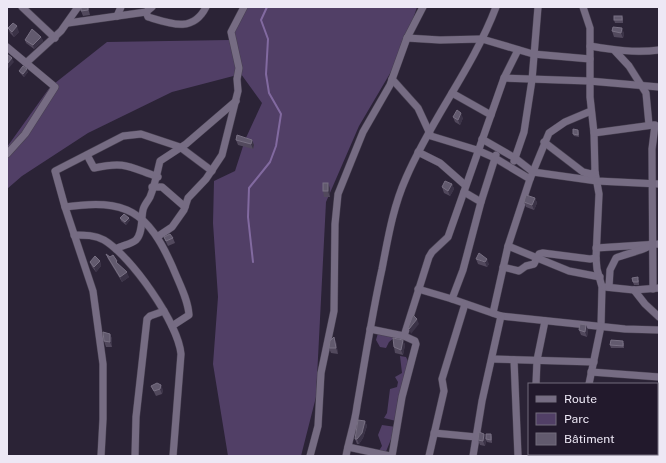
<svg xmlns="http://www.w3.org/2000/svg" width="666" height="463" font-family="'Public Sans',sans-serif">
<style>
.green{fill:#513f66}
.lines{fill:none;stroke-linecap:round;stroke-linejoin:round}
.stream{stroke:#826aa0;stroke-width:2}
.minor-casing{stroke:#484151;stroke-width:8}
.minor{stroke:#766c83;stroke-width:7}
.wall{fill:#52495d}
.shaded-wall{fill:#3b3347}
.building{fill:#625a6e;stroke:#787083}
</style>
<rect width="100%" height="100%" fill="#2b2336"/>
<g class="green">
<polygon points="247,7 417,7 402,53 359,126 326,202 316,397 301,456 228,456 213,364 218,297 213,223 214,181 235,171 245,140 262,103 241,74 172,92 88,133 22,176 7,189 7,147 50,87 107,42 229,40"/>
<polygon points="378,333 395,337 389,342 386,348 380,347 376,340"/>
<polygon points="400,356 406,357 409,363 401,395 398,398 396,421 384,418 387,413 390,389 397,387 398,382 395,377 402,373"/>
<polygon points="382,425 396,427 385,454 378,452 382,446 378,435"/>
</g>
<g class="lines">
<polyline class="stream" points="253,262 248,217 249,188 270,162 276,146 281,114 269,93 266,74 268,39 261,20 267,7"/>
<defs>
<g id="minor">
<polyline points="22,7 55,38"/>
<polyline points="583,7 590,28 590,97 594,133 595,172 599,194 596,258 597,269 602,287 601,326 589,384"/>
<path d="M146,12l2,5c23,7 45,16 58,-10"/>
<polyline points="117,16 121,7"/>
<polyline points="68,23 146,12 152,7"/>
<polyline points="407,38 440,40 482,39 533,54 590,59"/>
<path d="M590,46c24,4 45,7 69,4"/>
<polyline points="7,47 55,87 25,134 7,154"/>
<polyline points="615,51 629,66 646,93 649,125"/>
<polyline points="26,63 61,31 78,7"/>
<polyline points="504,78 589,81 659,87"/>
<polyline points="392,79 418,108 431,136 477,150 495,158 530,179"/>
<polyline points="452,93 491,115"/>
<polyline points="594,133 653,125"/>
<polyline points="482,139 515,158 533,172 597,181 659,184"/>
<polyline points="544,142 583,172 591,174 595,172"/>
<polyline points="418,152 440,163 465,185"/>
<path d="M87,155l7,13c32,-7 35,-1 64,9"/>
<polyline points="514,161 524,132 532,80 538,7"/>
<polyline points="152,187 162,187 185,207"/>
<polyline points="481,202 496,155"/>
<path d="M65,207c61,-9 83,4 108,61 6,15 15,31 16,47l-17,11"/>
<path d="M74,235c11,0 21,0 30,5 27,16 74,83 77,114l-8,102"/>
<polyline points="157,237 172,227 184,210 188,198 206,179 222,155 238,91 237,79 239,68 231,32 244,7"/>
<polyline points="508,246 569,271 600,277"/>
<polyline points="596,248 659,244"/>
<path d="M116,249c6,-4 14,-4 20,-9 7,-7 5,-21 7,-30 1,-5 5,-9 7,-13 5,-12 7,-24 10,-36l26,-17 50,-43"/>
<polyline points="503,267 519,271 526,266 534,264 539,254 543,253 590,259 596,258"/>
<polyline points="605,287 634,290 659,288"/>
<path d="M609,287l1,-17 6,-12c7,-4 32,-8 35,-14"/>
<polyline points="418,289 452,299 501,316 625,329 659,330"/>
<polyline points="653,289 652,149 655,125"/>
<polyline points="634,290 645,304 659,317"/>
<polyline points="452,299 463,270 481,202 464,192"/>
<polyline points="493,313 508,246 530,179 549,133 565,122 591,111"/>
<polyline points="370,329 404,336 415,341 416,344 402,397 392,456"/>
<polyline points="404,336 429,257 432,252 448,237 504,78 518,50"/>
<polyline points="492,359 594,362"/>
<polyline points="514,360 518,456"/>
<polyline points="591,372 659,377"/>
<polyline points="536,384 537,360 545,321"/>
<polyline points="657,393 659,392"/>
<polyline points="434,433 476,437"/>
<polyline points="348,447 390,456"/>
<polyline points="538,454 538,456"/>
<polyline points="101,456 103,419 103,364 93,291 65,207 55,171 123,136 141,134 180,147 212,171"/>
<polyline points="135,456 136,417 147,319 150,316 164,311"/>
<polyline points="310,456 318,426 321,373 334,311 335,224 338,194 363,132 390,85 407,38 423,7"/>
<path d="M346,456c3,-17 9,-33 11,-50 8,-46 15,-92 25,-137 6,-31 11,-62 24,-91 25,-59 67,-110 90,-171"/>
<polyline points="429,456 444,391 442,379 465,304"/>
<polyline points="473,456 482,401 501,316"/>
<polyline points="572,456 575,454"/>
<polyline points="623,456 623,455"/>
<polyline points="649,456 649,454"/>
</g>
</defs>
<use href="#minor" class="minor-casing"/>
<use href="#minor" class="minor"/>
</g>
<g class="wall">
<polygon points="88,7 90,15 83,16 81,11"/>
<polygon points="622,16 623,18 623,23 615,23 614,20"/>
<polygon points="8,28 19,32 14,37 10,33"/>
<polygon points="622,28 624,34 623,38 614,37 612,31"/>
<polygon points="41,37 43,41 34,49 26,43 25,40"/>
<polygon points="19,71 28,72 24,77 20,73"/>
<polygon points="453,117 463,118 460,125 455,122"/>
<polygon points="578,130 579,133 579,137 574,136 573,134"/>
<polygon points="236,140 252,140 254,145 253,149 238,145"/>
<polygon points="452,184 454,189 450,196 444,193 442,187"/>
<polygon points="330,188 330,197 324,197 323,191"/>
<polygon points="535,198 537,203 534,210 526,207 524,202"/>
<polygon points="120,218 130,220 126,225 121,221"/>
<polygon points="164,237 173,238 175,243 168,246 166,242"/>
<polygon points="106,254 118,264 129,277 122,282 108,259"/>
<polygon points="476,259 489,264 487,267 478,264"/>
<polygon points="100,261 101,266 96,272 92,267 90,262"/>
<polygon points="639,280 639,285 634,285 633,282"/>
<polygon points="586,325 588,330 587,337 581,335 579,330"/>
<polygon points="110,334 112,339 112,347 106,347 104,341"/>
<polygon points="403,340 405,345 403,355 395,353 394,347"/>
<polygon points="336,342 338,354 331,353 329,348"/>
<polygon points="624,343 624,348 611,348 610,345"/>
<polygon points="151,386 163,390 162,394 156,396"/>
<polygon points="365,421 367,426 363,438 359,444 357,444 355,439"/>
<polygon points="484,434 486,439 491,434 492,437 492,443 487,442 486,440 485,446 480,445 478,440"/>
</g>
<g class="shaded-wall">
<polygon points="17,26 19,32 14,37 12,32"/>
<polygon points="622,28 624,34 623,38 621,33"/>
<polygon points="41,37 43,41 34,49 33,45"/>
<polygon points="12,58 14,62 7,70 7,64"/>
<polygon points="27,69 28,72 24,77 23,74"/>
<polygon points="461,113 463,118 460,125 458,120"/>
<polygon points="252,140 254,145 253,149 251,144"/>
<polygon points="328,183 330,188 330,197 328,191"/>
<polygon points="452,184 454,189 450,196 448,191"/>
<polygon points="535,198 537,203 534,210 532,205"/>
<polygon points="129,218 130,220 126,225 125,222"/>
<polygon points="487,259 489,264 487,267 485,262"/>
<polygon points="100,261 101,266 96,272 94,267"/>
<polygon points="127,272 129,277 122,282 120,277"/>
<polygon points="417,319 419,324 411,334 409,329"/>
<polygon points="586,325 588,330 587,337 585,332"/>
<polygon points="110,334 112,339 112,347 110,342"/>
<polygon points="334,337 336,342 338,354 336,348"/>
<polygon points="403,340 405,345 403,355 401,350"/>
<polygon points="161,385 163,390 162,394 160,389"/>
<polygon points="365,421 367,426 363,438 359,444 357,439"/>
<polygon points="484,434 486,440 485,446 483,441"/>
</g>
<g class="building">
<polygon points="81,7 88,7 88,10 81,11"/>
<rect x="614" y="16" width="8" height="4"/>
<polygon points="13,23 17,26 12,32 8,28"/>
<polygon points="613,27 622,28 621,33 612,31"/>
<polygon points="32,29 41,37 33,45 25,40"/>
<polygon points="7,54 12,58 7,64"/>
<polygon points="23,66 27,69 23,74 19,71"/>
<polygon points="457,110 461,113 458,120 453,117"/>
<polygon points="573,129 578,130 578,135 573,134"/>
<polygon points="237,135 252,140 251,144 236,140"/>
<polygon points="445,181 452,184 448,191 442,187"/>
<rect x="323" y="183" width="5" height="8"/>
<polygon points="526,195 535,198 532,205 524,202"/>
<polygon points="124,214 129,218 125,222 120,218"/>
<polygon points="170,234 173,238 166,241 164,237"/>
<polygon points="479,253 487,259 485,262 476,259"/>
<polygon points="106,254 110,257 113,255 117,261 116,262 127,272 120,277"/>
<polygon points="95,256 100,261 94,267 90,262"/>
<polygon points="638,277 638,282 633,282 632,278"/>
<polygon points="413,315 417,319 409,329 408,328"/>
<polygon points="580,324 586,325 585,332 579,330"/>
<polygon points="103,332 110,334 110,342 104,341"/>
<polygon points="334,337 336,348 329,348 330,341"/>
<polygon points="393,338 403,340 401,350 394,347"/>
<polygon points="611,340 623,341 623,346 610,345"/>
<polygon points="157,383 161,385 160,389 154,391 151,386"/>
<polygon points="358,420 365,421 362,433 357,439 355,439"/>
<polygon points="479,432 484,434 483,441 478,440"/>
<polygon points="486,434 491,434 491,440 486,439"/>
</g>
<rect width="666" height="463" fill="none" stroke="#ede8f5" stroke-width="16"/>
<rect x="528" y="383" width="130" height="72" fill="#22192c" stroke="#736c7c"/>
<rect x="536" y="396" width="20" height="6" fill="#766c83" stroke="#736c7c"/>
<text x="564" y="403" font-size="12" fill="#ede8f5">Route</text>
<rect x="536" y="413" width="20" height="12" fill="#513f66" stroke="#736c7c"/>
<text x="564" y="423" font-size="12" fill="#ede8f5">Parc</text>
<rect x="536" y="433" width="20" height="12" fill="#625a6e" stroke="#736c7c"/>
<text x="564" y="443" font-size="12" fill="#ede8f5">Bâtiment</text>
</svg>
